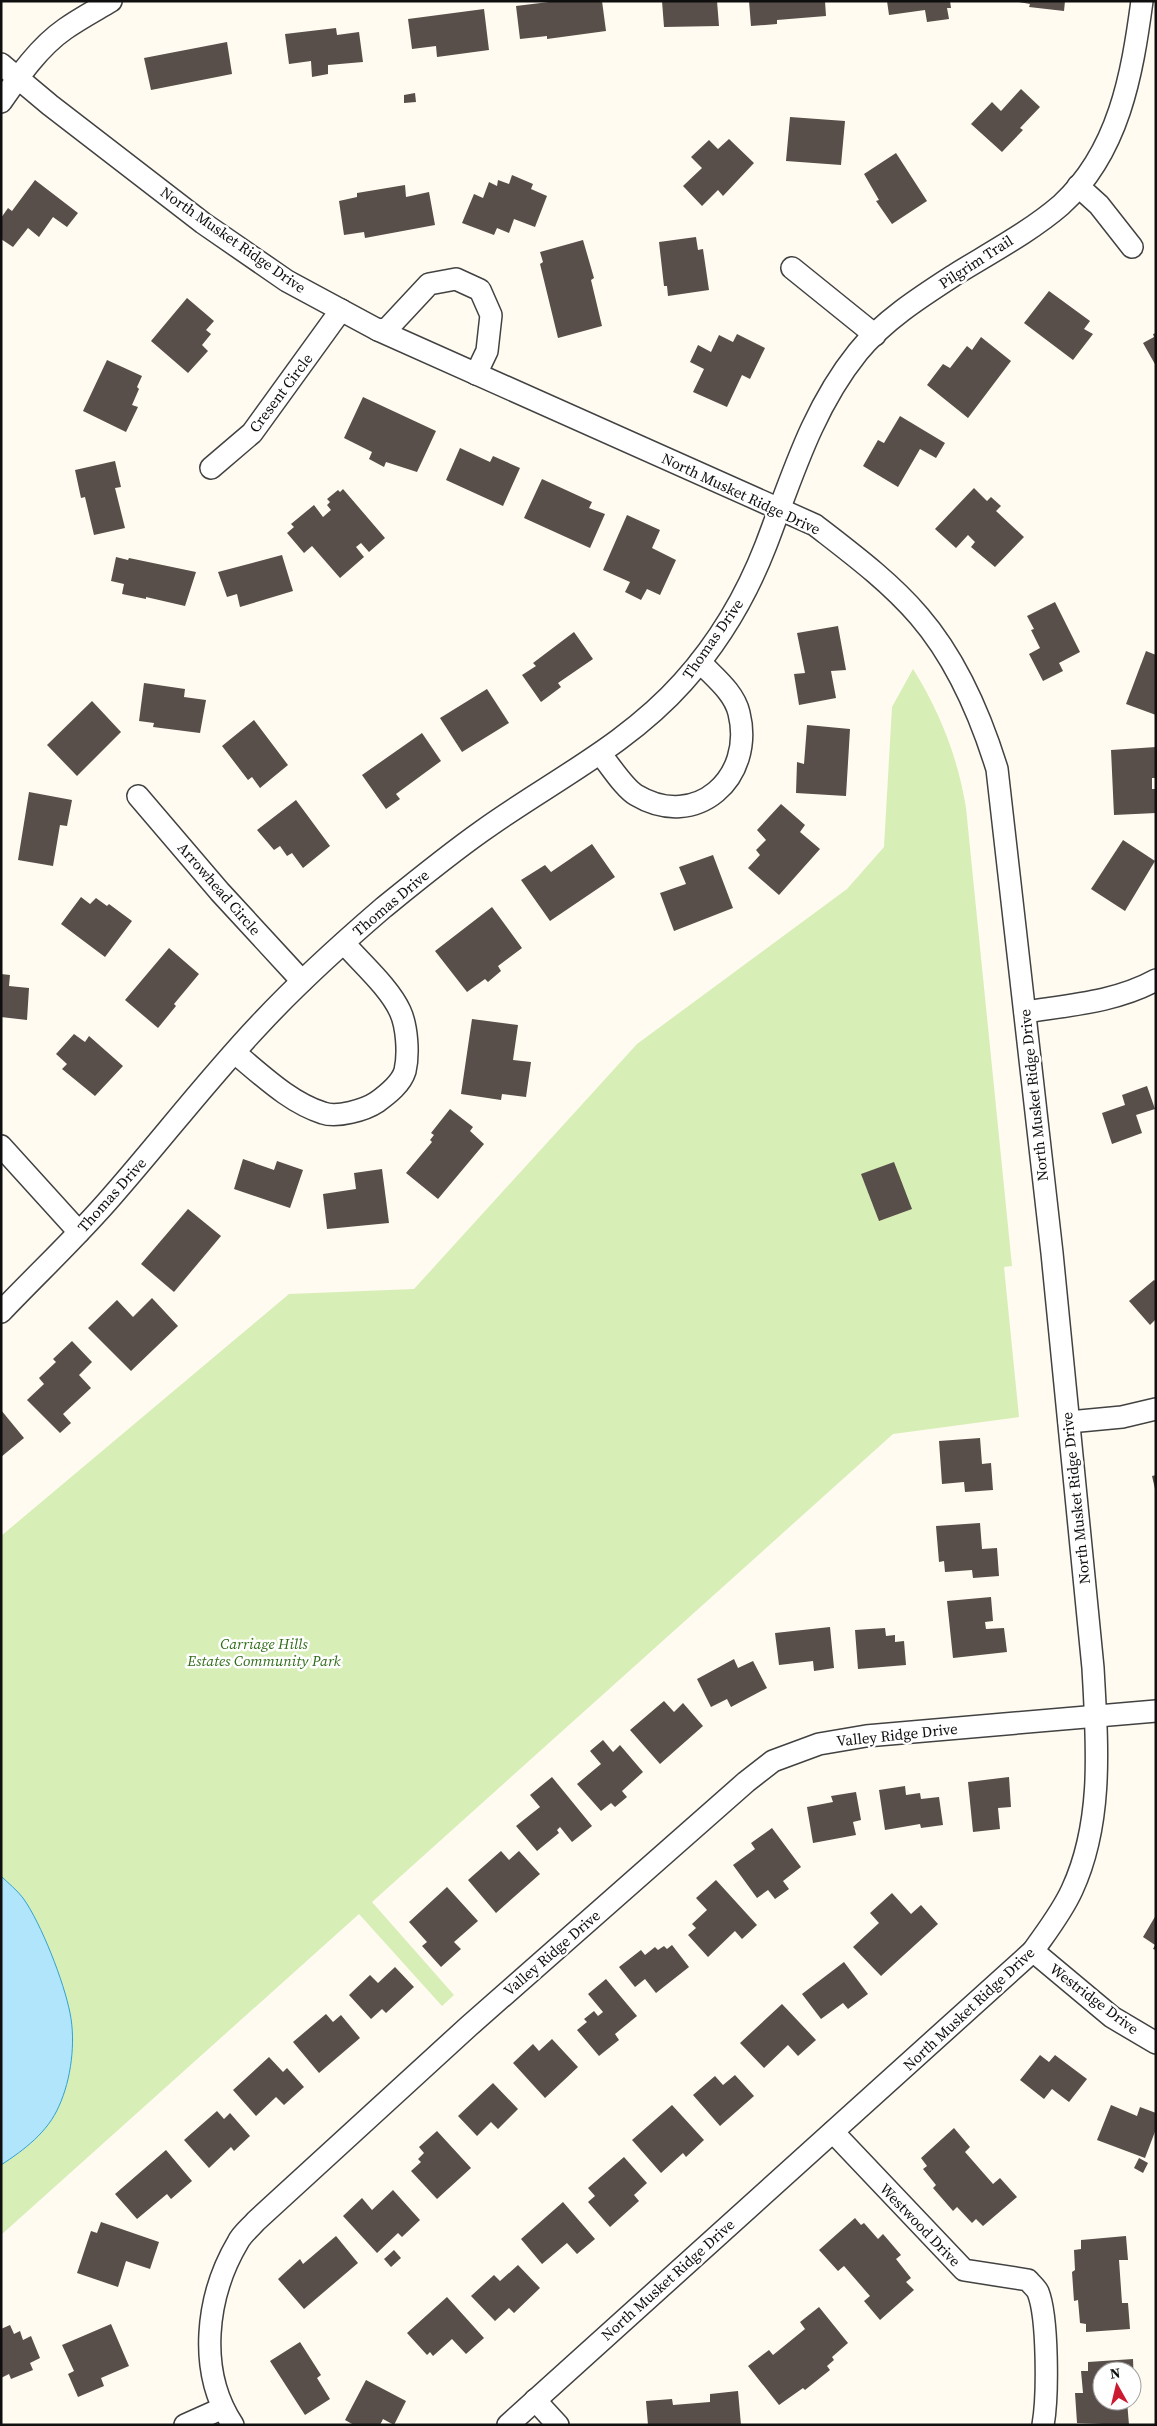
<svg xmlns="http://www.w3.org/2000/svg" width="1157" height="2426" font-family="'Source Serif 4',serif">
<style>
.green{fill:#d7eeb6}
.water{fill:#b0e5fb;stroke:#30a2d9}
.building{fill:#584e4a}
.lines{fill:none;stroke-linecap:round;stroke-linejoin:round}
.minor-casing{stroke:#424242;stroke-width:24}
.minor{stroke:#fff;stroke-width:21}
.labels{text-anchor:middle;stroke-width:5;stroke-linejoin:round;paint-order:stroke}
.street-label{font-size:15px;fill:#0f0f0f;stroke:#fff}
.park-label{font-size:15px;font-style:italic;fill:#306d18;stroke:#fff}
</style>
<rect width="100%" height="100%" fill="#fffbf0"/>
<path class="green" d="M913,669c27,43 45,89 53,139l46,458 -8,1 15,150 -126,17 -521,468 82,93 -12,11 -83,-92 -358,321v-699l288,-242 125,-5 223,-245 210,-155 37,-42 8,-140z"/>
<path class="water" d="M1,1876c7,7 16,14 22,22 18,25 41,84 47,115 6,29 1,67 -11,93 -11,26 -35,44 -58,59z"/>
<g class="building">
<polygon points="557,1 602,1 606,31 547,39 547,36 520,39 516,6"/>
<polygon points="662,1 717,1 719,26 664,27"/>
<polygon points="749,1 825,1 826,16 777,20 777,24 751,26"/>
<polygon points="887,1 950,1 951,8 947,8 949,19 927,22 925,10 889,15"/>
<polygon points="1013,1 1065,1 1064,11 1029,7 1030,4"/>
<polygon points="484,9 489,50 437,57 436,46 412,49 408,19"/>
<polygon points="336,28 337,35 359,32 363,62 328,65 328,74 312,77 311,61 289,64 285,34"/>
<polygon points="227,42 232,74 151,90 144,58"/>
<polygon points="1021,89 1040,107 1020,128 1023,130 1002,152 971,124 992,102 1001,111"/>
<polygon points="415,93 416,102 404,103 404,95"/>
<polygon points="790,117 845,121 841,165 786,161"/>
<polygon points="729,139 754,163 723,196 718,190 702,206 683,186 702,168 691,157 709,140 718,149"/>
<polygon points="896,153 927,201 892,224 876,201 879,200 864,174"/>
<polygon points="512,175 533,184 531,189 547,196 535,227 514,219 509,233 497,228 494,235 462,223 474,194 483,198 489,182 497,186 498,180 509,184"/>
<polygon points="35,180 78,213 67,227 53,217 39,237 28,228 13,247 1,239 1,218 8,208 12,211"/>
<polygon points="405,185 406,197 429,192 435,225 365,238 364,232 344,235 339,201 357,197 357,193"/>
<polygon points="696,237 698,250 703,249 709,290 668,296 667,286 664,286 659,242"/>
<polygon points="583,240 594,278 591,280 602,326 558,338 540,264 543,262 540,252"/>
<polygon points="1049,291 1090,321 1084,329 1093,334 1073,360 1024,323"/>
<polygon points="187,298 214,321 206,330 211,334 202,345 208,351 188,373 151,341"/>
<polygon points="1156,333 1156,366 1143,343 1154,337 1153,334"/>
<polygon points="737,334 765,348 750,379 742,375 727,407 693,392 704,369 690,362 698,345 711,352 719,335 733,342"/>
<polygon points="981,337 1011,361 968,418 927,385 943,364 950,368 967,346 972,350"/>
<polygon points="107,360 142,376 137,387 139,389 132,405 138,407 126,432 83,411"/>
<polygon points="363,397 436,431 417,472 386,462 384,467 369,459 372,452 344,438"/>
<polygon points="900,416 945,443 936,458 920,449 898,487 863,466 878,440 884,443"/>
<polygon points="460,448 490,462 493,456 520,468 503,506 446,480"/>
<polygon points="115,461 121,487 115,488 125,528 94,535 85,497 81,498 75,470"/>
<polygon points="542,479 592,502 589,508 605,514 590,548 524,518"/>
<polygon points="974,488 987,501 991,497 1001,506 996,511 1024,537 995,567 971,547 975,542 968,535 956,548 935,529"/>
<polygon points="343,489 385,538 369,552 361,543 356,547 364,557 340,578 312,546 304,553 287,533 294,527 291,524 314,505 323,517 331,510 327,505 330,502 327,499 338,490 340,492"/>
<polygon points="627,515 660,530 652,548 676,560 660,595 647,589 641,600 625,592 630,582 603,570"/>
<polygon points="282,555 293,591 240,607 237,594 227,597 218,572"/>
<polygon points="116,557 128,560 129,558 196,572 185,606 146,597 146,599 122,594 124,584 111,581"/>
<polygon points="1055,602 1080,652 1059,663 1063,671 1043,681 1029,654 1040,648 1031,630 1034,629 1027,616"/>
<polygon points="838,626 846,670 831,671 836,698 799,705 794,674 805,673 797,633"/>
<polygon points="574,632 593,659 558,683 561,687 541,702 522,675 536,666 533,663"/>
<polygon points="1146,651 1156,655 1156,715 1126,704"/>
<polygon points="144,683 185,689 184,697 206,700 200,733 153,727 154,723 139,721"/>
<polygon points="487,689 509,723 462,752 440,718"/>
<polygon points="92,701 121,732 77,776 47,745"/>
<polygon points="254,720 288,765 260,788 252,777 248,780 222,746"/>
<polygon points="807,725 850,729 846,796 796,793 797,762 804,764"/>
<polygon points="422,733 441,761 396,794 400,799 386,809 362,775"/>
<polygon points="1156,747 1155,778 1152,778 1152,789 1155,789 1156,813 1114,815 1111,750"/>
<polygon points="29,792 72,800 67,826 60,825 53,866 18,860"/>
<polygon points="296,800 330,846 303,868 292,853 287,856 280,846 274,850 257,830"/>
<polygon points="781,804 805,825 800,832 820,849 779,895 748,868 760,855 756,850 766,840 757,830"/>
<polygon points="1123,840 1155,861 1125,911 1091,889"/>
<polygon points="592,844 615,877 550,921 521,880 545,865 551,872"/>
<polygon points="713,855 733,908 674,931 660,893 686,884 679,867"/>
<polygon points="81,897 90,904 96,898 107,906 109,904 132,921 105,957 61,924"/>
<polygon points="492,907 522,948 498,966 501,971 488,982 485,979 467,992 435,951"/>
<polygon points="169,948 199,974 174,1004 176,1006 158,1028 125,1000"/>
<polygon points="1,974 10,975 9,986 29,988 27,1020 1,1017"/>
<polygon points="472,1019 518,1025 513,1060 531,1062 526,1097 502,1094 501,1100 461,1094"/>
<polygon points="74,1034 85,1042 89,1036 123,1066 95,1096 62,1069 67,1064 56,1054"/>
<polygon points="1147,1086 1155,1109 1136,1115 1142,1133 1112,1144 1102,1113 1125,1105 1122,1095"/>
<polygon points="450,1109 473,1127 470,1131 484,1144 438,1199 406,1173 432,1142 430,1140 434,1135 431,1133"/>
<polygon points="243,1159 274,1170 277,1161 303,1170 290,1208 234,1189"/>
<polygon points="894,1162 912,1209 879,1221 861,1174"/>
<polygon points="382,1169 389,1223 327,1229 323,1194 356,1189 354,1173"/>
<polygon points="188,1209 221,1236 174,1292 141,1264"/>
<polygon points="1154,1280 1156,1282 1156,1319 1150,1325 1129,1301"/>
<polygon points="152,1298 178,1326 131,1371 88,1328 117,1300 133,1317"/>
<polygon points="72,1341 92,1362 79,1375 91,1388 63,1414 71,1423 60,1433 27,1400 44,1384 39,1378 56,1362 53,1359"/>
<polygon points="1,1410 24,1438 1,1457"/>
<polygon points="980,1438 982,1464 991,1463 993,1490 965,1492 964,1482 942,1484 939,1441"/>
<polygon points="1156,1475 1156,1489 1155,1489 1152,1476"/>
<polygon points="980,1523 982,1549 997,1548 999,1576 973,1578 972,1570 945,1572 944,1561 939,1562 936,1526"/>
<polygon points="991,1597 993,1621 985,1622 986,1629 1004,1628 1007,1652 953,1658 947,1601"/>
<polygon points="830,1627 834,1668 814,1671 813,1661 779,1665 775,1633"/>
<polygon points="885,1628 886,1636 895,1635 895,1642 904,1641 906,1665 858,1669 855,1630"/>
<polygon points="734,1659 738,1668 753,1661 767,1688 731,1707 727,1699 711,1707 697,1679"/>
<polygon points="664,1701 674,1712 683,1703 703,1726 660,1764 630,1730"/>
<polygon points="603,1740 613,1752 620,1745 643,1772 622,1791 627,1797 615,1807 611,1803 601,1811 577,1784 601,1764 590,1751"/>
<polygon points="552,1777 592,1826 572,1842 560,1827 557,1830 559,1833 537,1851 516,1826 540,1807 530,1795"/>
<polygon points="1009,1777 1011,1807 998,1808 1000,1829 973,1832 968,1782"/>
<polygon points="905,1786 906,1795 920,1793 921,1799 939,1797 943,1825 921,1828 920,1824 885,1830 879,1790"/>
<polygon points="856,1792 861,1820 853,1822 856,1835 813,1843 807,1807 833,1802 831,1796"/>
<polygon points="772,1828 801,1867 783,1881 789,1889 775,1899 768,1890 757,1898 733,1865 755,1849 751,1843"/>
<polygon points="501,1851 509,1860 519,1851 540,1874 496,1913 468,1880"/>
<polygon points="716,1880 757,1925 742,1939 735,1931 708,1957 688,1935 696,1928 692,1924 707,1910 696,1898"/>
<polygon points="447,1887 478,1921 454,1942 461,1949 441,1967 422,1946 427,1942 409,1922"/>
<polygon points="892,1893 911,1914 921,1905 938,1924 881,1976 853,1947 879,1923 870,1913"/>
<polygon points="1156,1915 1156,1950 1153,1949 1155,1945 1143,1937"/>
<polygon points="672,1945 689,1967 656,1993 645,1979 635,1987 619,1967 641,1950 645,1955 655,1947 658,1950 664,1946 667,1949"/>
<polygon points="844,1962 868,1994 848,2009 843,2003 821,2019 802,1994"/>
<polygon points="395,1967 414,1987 386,2013 382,2009 371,2019 349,1995 370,1975 378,1983"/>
<polygon points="606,1979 637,2016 615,2034 619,2040 599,2056 577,2030 587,2022 584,2019 594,2011 598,2016 603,2012 588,1994"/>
<polygon points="782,2004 816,2040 798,2056 788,2045 764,2068 740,2043"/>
<polygon points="326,2014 333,2022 341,2015 360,2038 319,2073 293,2042"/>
<polygon points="552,2039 578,2067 545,2098 513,2063 533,2044 539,2051"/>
<polygon points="1040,2055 1049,2062 1055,2055 1087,2079 1069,2102 1052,2089 1044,2099 1020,2080"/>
<polygon points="269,2057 283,2072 287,2068 304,2087 284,2105 276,2097 256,2116 233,2090"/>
<polygon points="735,2075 754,2096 720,2126 693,2095 715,2076 723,2085"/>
<polygon points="493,2083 518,2109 498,2129 491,2122 477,2136 458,2116"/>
<polygon points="672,2105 704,2140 686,2157 683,2153 661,2173 632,2140"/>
<polygon points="1111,2105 1137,2116 1140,2107 1156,2113 1156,2129 1145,2158 1097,2140"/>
<polygon points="217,2111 224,2119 230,2113 250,2136 234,2151 231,2147 209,2168 184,2140"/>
<polygon points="954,2128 970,2147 965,2152 993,2184 1000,2178 1017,2197 983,2226 976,2219 972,2223 957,2207 953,2211 933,2188 936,2185 923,2169 927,2166 921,2158"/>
<polygon points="437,2131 471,2168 437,2199 411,2171 421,2162 418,2159 424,2153 419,2147"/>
<polygon points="166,2150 192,2181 171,2199 167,2194 137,2219 115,2194"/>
<polygon points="624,2157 647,2183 634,2195 639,2201 610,2227 588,2202 595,2196 588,2188"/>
<polygon points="1139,2158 1148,2163 1143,2173 1134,2168"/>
<polygon points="393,2190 420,2220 402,2237 398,2233 377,2253 343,2216 362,2198 372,2210"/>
<polygon points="563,2202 595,2239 577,2254 567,2243 542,2264 521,2239"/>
<polygon points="855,2218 861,2225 864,2223 878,2239 883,2234 901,2255 896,2259 911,2278 906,2282 914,2290 880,2320 864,2301 870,2296 844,2266 838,2271 819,2250"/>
<polygon points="101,2222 159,2242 150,2269 126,2261 118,2287 77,2273 91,2231 97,2233"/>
<polygon points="336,2236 358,2263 304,2309 278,2279 300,2259 303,2264"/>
<polygon points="1126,2236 1128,2260 1119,2260 1122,2303 1128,2303 1130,2329 1086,2332 1086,2324 1080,2323 1078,2300 1074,2301 1072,2272 1075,2270 1074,2250 1081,2249 1081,2240"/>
<polygon points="394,2250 401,2258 391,2267 384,2259"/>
<polygon points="518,2265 540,2288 514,2313 509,2308 495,2321 471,2296 494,2275 500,2281"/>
<polygon points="447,2297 484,2338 466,2354 452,2339 433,2356 430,2352 427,2355 407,2333"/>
<polygon points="819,2307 848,2343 832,2357 834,2360 827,2366 830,2370 805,2390 803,2388 779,2405 748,2366 769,2350 773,2355 805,2329 800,2322"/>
<polygon points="111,2324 129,2366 101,2378 104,2386 78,2397 68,2374 74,2371 62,2345"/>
<polygon points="10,2325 14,2334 20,2331 23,2340 31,2336 40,2358 30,2363 33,2370 11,2379 9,2374 1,2378 1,2329"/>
<polygon points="300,2342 321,2375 317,2378 330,2399 305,2415 270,2361"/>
<polygon points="1133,2359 1134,2386 1132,2386 1132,2371 1102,2371 1102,2401 1127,2401 1129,2425 1077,2423 1075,2393 1083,2393 1081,2371 1088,2371 1088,2362"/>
<polygon points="366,2380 406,2401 394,2425 383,2419 380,2425 354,2425 345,2420"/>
<polygon points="738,2391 741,2425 648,2425 646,2401 672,2399 673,2405 710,2402 710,2394"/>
</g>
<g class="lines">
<defs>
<g id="minor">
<path d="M1,64l49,41 153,118 84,58 91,49 437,195c36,28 74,56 104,91 38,44 61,98 78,153l55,484 41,415c4,74 11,153 -21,222 -10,22 -25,41 -39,61l-525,474"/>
<path d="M1,102c18,-26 38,-55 64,-73 14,-10 31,-19 46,-28"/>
<polyline points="1078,186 1099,205 1132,247"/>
<polyline points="792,268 875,335"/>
<polyline points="378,330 387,329 429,284 456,279 480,290 491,315 487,351 476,374"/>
<polyline points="211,468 252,433 341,310"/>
<path d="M601,755c9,10 23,33 35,40 60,36 119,-17 103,-82 -5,-21 -25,-36 -39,-51"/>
<polyline points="138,796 220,892 302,981"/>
<path d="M1025,1012c45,-7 91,-10 131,-32"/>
<path d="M235,1053c27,22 54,49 88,60 14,5 42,-3 54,-11 11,-8 24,-18 28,-31 4,-17 2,-45 -5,-60 -11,-24 -39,-48 -56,-68"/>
<polyline points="1,1146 79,1232"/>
<path d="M1,1312c37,-39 77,-76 112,-117 49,-56 95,-116 146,-170 38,-41 81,-80 124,-117 32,-26 65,-53 99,-77 68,-49 144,-85 201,-149 35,-39 64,-88 83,-137 26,-68 46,-136 92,-193 26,-32 64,-56 98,-78 34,-21 75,-43 105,-69 58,-53 71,-130 81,-204"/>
<polyline points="1069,1422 1122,1417 1156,1409"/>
<polyline points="1033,1951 1112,2017 1156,2043"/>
<path d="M833,2132l131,138 64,10c3,4 8,8 10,12 10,25 10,105 5,133"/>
<polyline points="535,2400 558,2425"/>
<polyline points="185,2425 223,2408"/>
<path d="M233,2425c-36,-54 -27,-129 5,-183 4,-8 12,-14 18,-21l213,-195 277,-244 27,-21 46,-17 47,-8 290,-25"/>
</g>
</defs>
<use href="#minor" class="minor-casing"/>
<use href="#minor" class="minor"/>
</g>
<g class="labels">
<g class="street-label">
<text transform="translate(233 240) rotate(35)" y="5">North Musket Ridge Drive</text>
<text transform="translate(976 262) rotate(-33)" y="5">Pilgrim Trail</text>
<text transform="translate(281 393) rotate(-53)" y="5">Cresent Circle</text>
<text transform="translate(741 494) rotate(25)" y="5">North Musket Ridge Drive</text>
<text transform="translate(713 639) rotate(-55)" y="5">Thomas Drive</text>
<text transform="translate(219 889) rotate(49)" y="5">Arrowhead Circle</text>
<text transform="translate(391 903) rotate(-40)" y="5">Thomas Drive</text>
<text transform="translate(1034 1095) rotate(-96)" y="5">North Musket Ridge Drive</text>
<text transform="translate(112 1195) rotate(-48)" y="5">Thomas Drive</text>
<text transform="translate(1076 1498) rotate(-96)" y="5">North Musket Ridge Drive</text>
<text transform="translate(897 1735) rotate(-6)" y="5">Valley Ridge Drive</text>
<text transform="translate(552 1953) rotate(-41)" y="5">Valley Ridge Drive</text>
<text transform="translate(1094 1999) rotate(37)" y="5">Westridge Drive</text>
<text transform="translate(969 2009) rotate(-43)" y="5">North Musket Ridge Drive</text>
<text transform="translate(920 2225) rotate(46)" y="5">Westwood Drive</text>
<text transform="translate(668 2280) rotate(-42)" y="5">North Musket Ridge Drive</text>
</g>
<g class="park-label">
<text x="264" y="1649">Carriage Hills<tspan x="264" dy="17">Estates Community Park</tspan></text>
</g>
</g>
<rect width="1157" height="2426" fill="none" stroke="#0f0f0f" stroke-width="5"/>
<g transform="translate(1117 2386) rotate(352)"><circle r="24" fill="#ffffff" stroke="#9f9f9f"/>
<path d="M0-4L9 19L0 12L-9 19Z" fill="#cc1a30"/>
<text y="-8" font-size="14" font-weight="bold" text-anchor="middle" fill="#0f0f0f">N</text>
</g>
</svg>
